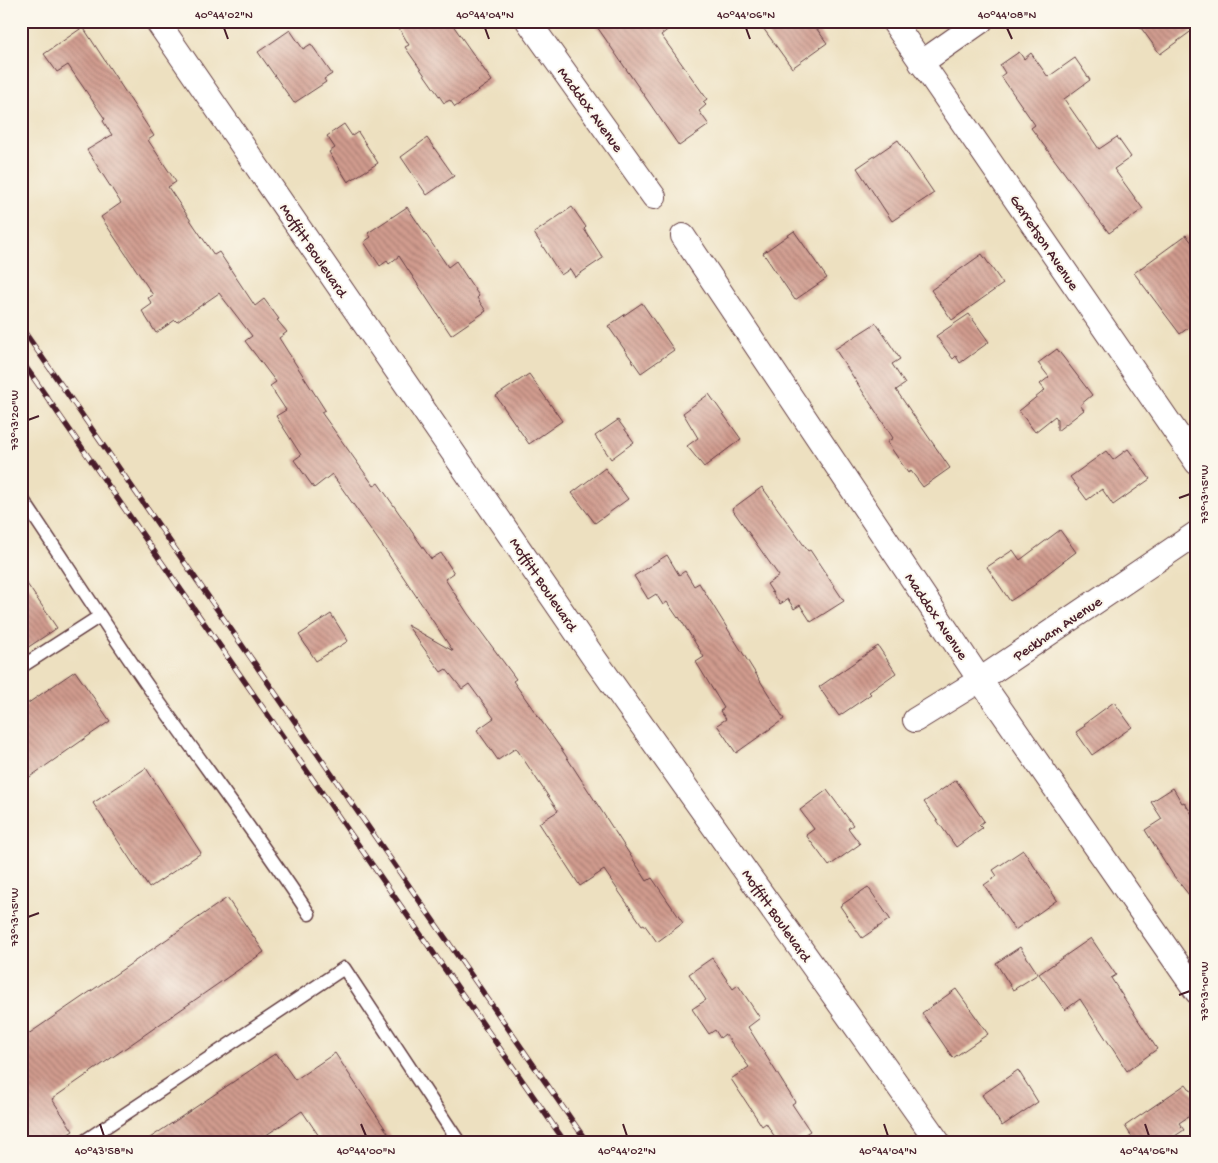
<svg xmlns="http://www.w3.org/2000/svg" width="1218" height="1163" font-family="'Gochi Hand',sans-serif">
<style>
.building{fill:url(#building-back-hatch)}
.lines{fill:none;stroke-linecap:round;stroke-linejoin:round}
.service-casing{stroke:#623c41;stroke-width:15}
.minor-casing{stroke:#623c41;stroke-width:26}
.service{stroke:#fff;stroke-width:12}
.minor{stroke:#fff;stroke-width:24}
.rail-casing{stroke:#4a1f2b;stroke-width:5.5}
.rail{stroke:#fbf7ec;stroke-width:4;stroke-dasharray:11;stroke-linecap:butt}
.ticks{fill:none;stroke:#4a1f2b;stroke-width:2}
.labels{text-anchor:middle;stroke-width:4;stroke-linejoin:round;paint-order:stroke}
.street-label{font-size:15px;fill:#4a1f2b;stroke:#fbf7ec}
.neatline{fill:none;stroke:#4a1f2b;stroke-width:2}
.ticks-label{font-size:12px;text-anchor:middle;fill:#4a1f2b}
</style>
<defs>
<pattern id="building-back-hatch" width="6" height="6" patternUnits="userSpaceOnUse" patternTransform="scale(1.25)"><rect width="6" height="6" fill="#d09b8e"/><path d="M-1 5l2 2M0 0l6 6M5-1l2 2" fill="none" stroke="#ab7e74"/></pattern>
</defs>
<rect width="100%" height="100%" fill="#fbf7ec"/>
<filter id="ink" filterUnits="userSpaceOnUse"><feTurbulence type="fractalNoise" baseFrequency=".02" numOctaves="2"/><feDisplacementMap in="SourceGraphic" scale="10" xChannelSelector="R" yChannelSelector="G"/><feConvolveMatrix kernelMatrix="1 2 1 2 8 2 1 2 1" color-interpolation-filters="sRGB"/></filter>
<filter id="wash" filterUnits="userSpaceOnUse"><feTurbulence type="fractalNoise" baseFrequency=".0096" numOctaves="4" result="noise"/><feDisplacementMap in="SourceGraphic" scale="20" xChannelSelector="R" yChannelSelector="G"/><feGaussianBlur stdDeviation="1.12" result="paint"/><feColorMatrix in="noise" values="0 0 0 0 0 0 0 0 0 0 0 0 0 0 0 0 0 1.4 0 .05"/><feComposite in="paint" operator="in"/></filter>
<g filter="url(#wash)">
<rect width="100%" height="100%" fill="#ede0c0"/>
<g id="blocks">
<g class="building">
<polygon points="395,21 450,21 492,81 455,107 450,100 444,103 405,47 409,45"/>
<polygon points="593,21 679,21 661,35 707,99 703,102 706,105 699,111 709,125 679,146"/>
<polygon points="758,21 811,21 827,43 792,68"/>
<polygon points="1136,21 1197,21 1197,27 1160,54"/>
<polygon points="83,27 154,136 148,140 176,182 168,187 214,255 219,252 255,306 264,299 279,319 277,320 287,332 279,338 325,410 321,412 374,486 378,483 431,559 441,553 454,573 445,579 468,614 516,679 513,681 564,753 647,881 652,878 683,923 657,942 644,924 642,925 604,870 580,886 539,823 558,811 516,748 498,760 477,730 494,718 469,684 462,689 446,669 441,672 407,625 453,651 388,554 332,474 314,488 294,460 301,455 276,416 286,410 270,386 276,382 245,341 252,336 219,293 177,322 175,320 156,333 142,311 152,304 148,298 153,295 101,217 121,203 87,150 112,135 103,121 105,119 68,65 57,72 44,54"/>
<polygon points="290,30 303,49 311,44 332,74 324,79 326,82 294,103 258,52"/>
<polygon points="1019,52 1024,59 1031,53 1048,77 1075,58 1090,80 1064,99 1099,149 1117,137 1131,157 1114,169 1143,209 1109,233 1031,128 1035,125 1001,76 1005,73 1000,65"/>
<polygon points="344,124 352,136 358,132 378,163 348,182 329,152 335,148 327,136"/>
<polygon points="427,138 454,176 427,195 401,157"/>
<polygon points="898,140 934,193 892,221 857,168"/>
<polygon points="407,207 448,267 456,261 479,296 477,298 486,311 451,335 399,256 389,264 387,261 380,266 364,242 371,237 368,233"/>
<polygon points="572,207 586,227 584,229 603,258 575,277 570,269 561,275 534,233"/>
<polygon points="794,231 827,278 795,300 763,253"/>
<polygon points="1186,235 1197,249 1197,321 1180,334 1134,273"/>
<polygon points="982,254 1003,284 952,320 931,290"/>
<polygon points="642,303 674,350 641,373 608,326"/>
<polygon points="969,314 989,342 960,363 956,356 953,359 936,336"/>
<polygon points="876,323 900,359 892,364 905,384 896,390 950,468 923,487 911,471 908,473 887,442 893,438 835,349"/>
<polygon points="1057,349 1092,395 1080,405 1084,410 1057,431 1057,419 1055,416 1035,432 1019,411 1045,390 1040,384 1049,377 1038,363"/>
<polygon points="529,374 562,421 529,444 496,396"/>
<polygon points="709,394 741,439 704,467 687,446 698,438 683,413"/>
<polygon points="618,420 634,442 611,459 595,436"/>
<polygon points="1128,449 1150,479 1113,505 1102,489 1087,500 1070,477 1106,451 1113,460"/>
<polygon points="605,468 628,499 595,523 572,493"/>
<polygon points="762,487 808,551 810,550 844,601 811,622 800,605 794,609 788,599 780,604 767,584 779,576 732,509"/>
<polygon points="1060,530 1076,552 1035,583 1036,584 1010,601 987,567 1013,550 1020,560"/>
<polygon points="667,555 679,575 685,571 694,586 699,583 784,719 736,753 717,725 726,719 720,711 724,708 696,662 704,657 679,617 678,618 667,602 663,605 656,594 648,599 634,576"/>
<polygon points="21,575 57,628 21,652"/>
<polygon points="331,614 348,641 316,661 299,635"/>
<polygon points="878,646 896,673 869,692 871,694 839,716 819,687"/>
<polygon points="75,671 110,721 21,783 21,708"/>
<polygon points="1114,702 1132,727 1092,755 1076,732 1085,726 1084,724"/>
<polygon points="146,768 201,853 149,888 93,803"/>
<polygon points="956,780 984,821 979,825 982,828 956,847 924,802"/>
<polygon points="1173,788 1182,803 1184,802 1197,822 1197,905 1173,875 1145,830 1162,819 1151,802"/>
<polygon points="827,790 853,825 848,828 860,844 829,866 806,835 814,829 800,810"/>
<polygon points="1023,850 1057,900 1015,930 984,885 997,876 993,870"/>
<polygon points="868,887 890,919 862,938 840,906"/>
<polygon points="227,898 264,952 52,1099 73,1131 56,1142 21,1142 21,1039"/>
<polygon points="1091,938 1116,975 1111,978 1157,1049 1127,1071 1080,999 1065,1010 1039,974"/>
<polygon points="1020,947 1038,974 1013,990 996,963"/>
<polygon points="712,958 733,989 738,985 760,1018 748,1027 795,1102 792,1104 810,1131 793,1142 778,1142 766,1123 762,1126 731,1079 749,1067 725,1034 720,1038 715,1030 709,1034 692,1009 706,1000 689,974"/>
<polygon points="956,989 988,1034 953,1058 922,1013"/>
<polygon points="276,1053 295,1080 335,1053 394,1142 323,1142 302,1111 256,1142 144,1142"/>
<polygon points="1018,1070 1038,1102 1002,1126 982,1095"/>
<polygon points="1186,1084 1197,1099 1197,1111 1179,1123 1184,1130 1166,1142 1135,1142 1125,1126"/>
</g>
</g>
</g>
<g filter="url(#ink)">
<use href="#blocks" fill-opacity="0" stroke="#623c41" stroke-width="1"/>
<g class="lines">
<defs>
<g id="service">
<path d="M21,497c44,65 86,131 131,195 52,74 107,146 157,222"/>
<polyline points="21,667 100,616"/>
<polyline points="83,1142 344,968 459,1142"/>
</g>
<g id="minor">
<polyline points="157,21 594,658 938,1142"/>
<polyline points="528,21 654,197"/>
<polyline points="893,21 1197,463"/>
<polyline points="921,63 981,21"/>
<polyline points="683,236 980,680 1197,992"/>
<polyline points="915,720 980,680 1197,533"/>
</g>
</defs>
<use href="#service" class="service-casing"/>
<use href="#minor" class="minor-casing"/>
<use href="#service" class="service"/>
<use href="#minor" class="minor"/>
<defs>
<g id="rail">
<polyline points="21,327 587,1142"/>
<polyline points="21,360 565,1142"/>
</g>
</defs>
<use href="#rail" class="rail-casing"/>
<use href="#rail" class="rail"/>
</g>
</g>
<path class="ticks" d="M224,28l4,11M485,28l4,11M746,28l4,11M1007,28l5,11M28,420l11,-4M1179,498l11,-4M28,917l11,-4M1179,995l11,-4M100,1124l4,12M361,1124l5,12M623,1124l4,12M884,1124l4,12M1145,1124l4,12"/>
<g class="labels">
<g class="street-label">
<text transform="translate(591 109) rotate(54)" y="5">Maddox Avenue</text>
<text transform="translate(1045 242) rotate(56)" y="5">Garretson Avenue</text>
<text transform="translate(314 250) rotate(56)" y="5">Moffitt Boulevard</text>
<text transform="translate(544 584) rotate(56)" y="5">Moffitt Boulevard</text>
<text transform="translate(937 616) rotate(56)" y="5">Maddox Avenue</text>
<text transform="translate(1057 628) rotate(-34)" y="5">Peckham Avenue</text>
<text transform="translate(777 915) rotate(55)" y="5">Moffitt Boulevard</text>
</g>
</g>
<rect width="1218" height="1163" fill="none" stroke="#fbf7ec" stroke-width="55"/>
<rect x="28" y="28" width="1162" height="1108" class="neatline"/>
<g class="ticks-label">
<text x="224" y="18">40°44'02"N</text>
<text x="485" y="18">40°44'04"N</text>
<text x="746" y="18">40°44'06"N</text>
<text x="1007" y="18">40°44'08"N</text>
<text transform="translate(14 420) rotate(-90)" y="4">73°13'20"W</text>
<text transform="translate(1204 494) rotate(-90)" y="4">73°13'15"W</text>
<text transform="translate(14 917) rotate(-90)" y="4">73°13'15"W</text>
<text transform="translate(1204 991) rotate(-90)" y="4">73°13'10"W</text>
<text x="104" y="1154">40°43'58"N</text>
<text x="366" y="1154">40°44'00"N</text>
<text x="627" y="1154">40°44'02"N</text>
<text x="888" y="1154">40°44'04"N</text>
<text x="1149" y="1154">40°44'06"N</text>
</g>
</svg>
